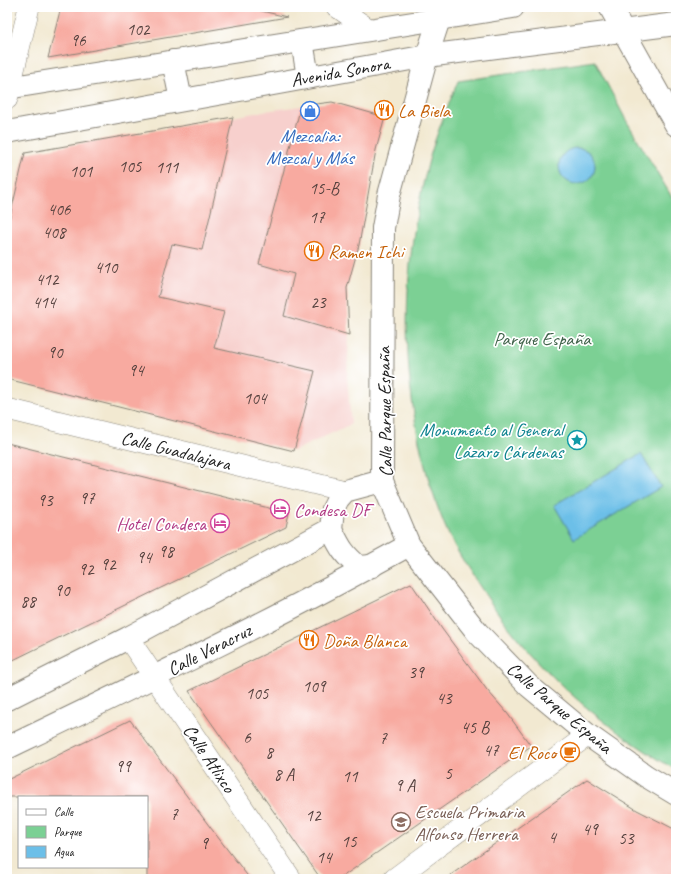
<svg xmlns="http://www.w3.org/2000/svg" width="683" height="886" font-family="Caveat,sans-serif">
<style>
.built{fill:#f7d0cd}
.green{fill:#7bd094;stroke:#4c7658}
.water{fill:#6cbfe8;stroke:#446e82}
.building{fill:#f8aaa0}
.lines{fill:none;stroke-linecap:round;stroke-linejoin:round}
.street-casing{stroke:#878276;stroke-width:22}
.secondary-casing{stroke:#878276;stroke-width:24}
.primary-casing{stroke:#878276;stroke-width:24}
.street{stroke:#fff;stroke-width:21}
.secondary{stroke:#fff;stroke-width:22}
.primary{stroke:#fff;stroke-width:22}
.labels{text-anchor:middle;stroke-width:3.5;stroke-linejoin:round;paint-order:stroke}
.number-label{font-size:17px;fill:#53403d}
.street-label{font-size:19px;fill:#1c1c1c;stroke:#fff}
.food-label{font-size:19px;fill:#c56008;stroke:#fff;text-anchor:start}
.shop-label{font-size:19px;fill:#366cbe;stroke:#fff}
.park-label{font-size:19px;fill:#42644c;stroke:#fff}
.culture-label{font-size:19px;fill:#0d838f;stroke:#fff;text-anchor:end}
.hotel-label{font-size:19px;fill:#b23c85;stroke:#fff;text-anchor:start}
.education-label{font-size:19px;fill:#785e54;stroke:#fff;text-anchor:start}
</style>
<rect width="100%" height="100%" fill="#fff"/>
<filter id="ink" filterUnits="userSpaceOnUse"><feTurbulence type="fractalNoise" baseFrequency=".025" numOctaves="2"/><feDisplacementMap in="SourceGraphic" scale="8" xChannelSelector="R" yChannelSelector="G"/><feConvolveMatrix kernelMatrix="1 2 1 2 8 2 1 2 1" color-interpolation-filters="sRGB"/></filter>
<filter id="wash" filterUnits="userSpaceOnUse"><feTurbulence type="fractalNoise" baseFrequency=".012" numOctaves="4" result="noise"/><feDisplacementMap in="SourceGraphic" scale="16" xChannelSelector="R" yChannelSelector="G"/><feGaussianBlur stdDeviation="0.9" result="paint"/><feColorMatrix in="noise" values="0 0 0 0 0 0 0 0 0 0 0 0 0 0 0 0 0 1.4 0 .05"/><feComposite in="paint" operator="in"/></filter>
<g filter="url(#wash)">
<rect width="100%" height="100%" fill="#f2e9d1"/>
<polygon class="built" points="331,102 385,117 376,150 359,245 347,288 349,335 347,377 351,424 294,451 7,379 233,117 265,111"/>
<path class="green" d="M595,61l31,59 50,84v566c-82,-48 -148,-107 -199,-188 -11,-17 -24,-36 -32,-56 -45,-109 -48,-240 -19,-354 7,-31 20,-61 32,-91z"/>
<g class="water">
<circle cx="577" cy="166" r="18"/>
<polygon points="641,454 661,487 574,539 554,505"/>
</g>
<g id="blocks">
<g class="building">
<polygon points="61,7 245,7 287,17 48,58"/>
<polygon points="332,102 385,117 376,150 359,245 347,288 349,335 284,316 294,274 259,264 301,106"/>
<polygon points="233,117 202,250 172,244 158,297 224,312 214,348 315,371 294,451 7,379 7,229 25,153"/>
<polygon points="7,443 289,513 286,527 7,663"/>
<polygon points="411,583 442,629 487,690 507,713 531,746 339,879 321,879 189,691"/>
<polygon points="130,720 210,827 250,879 147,879 147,797 7,797 7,780"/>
<polygon points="587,779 637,810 676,830 676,879 445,879"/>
</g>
</g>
</g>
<g filter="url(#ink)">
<use href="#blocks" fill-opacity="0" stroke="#878276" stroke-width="1"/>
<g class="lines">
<defs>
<g id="street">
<polyline points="337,7 370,30"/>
<polyline points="7,99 29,7"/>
<polyline points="7,409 345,491"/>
<polyline points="128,638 291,879"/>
<polyline points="394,879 588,735"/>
</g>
<g id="secondary">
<polyline points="443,7 427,56 389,195 383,228 382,481 409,545 477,632 529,686 588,735 646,776 676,794"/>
<polyline points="302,41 308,77"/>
<polyline points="173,61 181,100"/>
<polyline points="7,88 513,7"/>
<polyline points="7,132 427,56 676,24"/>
<path d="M331,529c9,18 12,25 28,38l13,-1"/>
<polyline points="7,699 128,638 331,529 333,509 338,499 345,491 382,481"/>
<path d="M7,748c135,-65 271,-130 402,-203"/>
</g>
<polyline id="primary" points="610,7 676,125"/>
</defs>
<use href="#street" class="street-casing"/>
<use href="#secondary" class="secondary-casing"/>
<use href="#primary" class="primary-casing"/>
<use href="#street" class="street"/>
<use href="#secondary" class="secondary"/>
<use href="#primary" class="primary"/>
</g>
</g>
<defs>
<symbol id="restaurant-ring" viewBox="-11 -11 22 22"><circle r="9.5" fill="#fff" stroke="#e8710a" stroke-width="1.5"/><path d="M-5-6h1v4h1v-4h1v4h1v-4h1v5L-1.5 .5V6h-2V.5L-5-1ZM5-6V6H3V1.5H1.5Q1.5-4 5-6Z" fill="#e8710a"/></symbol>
<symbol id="shop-ring" viewBox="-11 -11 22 22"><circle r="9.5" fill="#fff" stroke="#3f7fe0" stroke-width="1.5"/><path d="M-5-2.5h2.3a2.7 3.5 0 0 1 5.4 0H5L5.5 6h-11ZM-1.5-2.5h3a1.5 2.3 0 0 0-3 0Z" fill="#3f7fe0"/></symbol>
<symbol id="sight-ring" viewBox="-11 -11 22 22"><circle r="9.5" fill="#fff" stroke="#0f9aa8" stroke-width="1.5"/><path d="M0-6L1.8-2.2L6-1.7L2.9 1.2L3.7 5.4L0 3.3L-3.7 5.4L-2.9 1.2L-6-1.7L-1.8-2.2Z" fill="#0f9aa8"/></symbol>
<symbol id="hotel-ring" viewBox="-11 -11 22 22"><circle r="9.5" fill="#fff" stroke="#d1479c" stroke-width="1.5"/><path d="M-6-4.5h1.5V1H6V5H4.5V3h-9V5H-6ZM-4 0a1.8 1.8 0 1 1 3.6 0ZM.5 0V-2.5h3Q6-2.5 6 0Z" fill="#d1479c"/></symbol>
<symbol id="cafe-ring" viewBox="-11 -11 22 22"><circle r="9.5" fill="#fff" stroke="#e8710a" stroke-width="1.5"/><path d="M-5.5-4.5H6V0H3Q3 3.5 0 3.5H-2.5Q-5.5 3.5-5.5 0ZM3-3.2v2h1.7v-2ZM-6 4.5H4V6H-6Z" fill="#e8710a"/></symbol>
<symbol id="school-ring" viewBox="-11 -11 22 22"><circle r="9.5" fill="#fff" stroke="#8d6e63" stroke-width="1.5"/><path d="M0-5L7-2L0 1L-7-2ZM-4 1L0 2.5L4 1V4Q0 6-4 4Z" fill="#8d6e63"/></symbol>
</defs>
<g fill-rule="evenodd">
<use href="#restaurant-ring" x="373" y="99" width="22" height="22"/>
<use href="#shop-ring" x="299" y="100" width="22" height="22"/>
<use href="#restaurant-ring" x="303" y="240" width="22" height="22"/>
<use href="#sight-ring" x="566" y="429" width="22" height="22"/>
<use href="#hotel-ring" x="269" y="498" width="22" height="22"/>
<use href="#hotel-ring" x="209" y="512" width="22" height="22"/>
<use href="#restaurant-ring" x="298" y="629" width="22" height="22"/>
<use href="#cafe-ring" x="559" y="741" width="22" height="22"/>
<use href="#school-ring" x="390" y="811" width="22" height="22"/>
</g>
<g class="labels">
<g class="number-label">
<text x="138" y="35">102</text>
<text x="78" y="46">96</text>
<text x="130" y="172">105</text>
<text x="167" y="173">111</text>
<text x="81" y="177">101</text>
<text x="324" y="194">15-B</text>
<text x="59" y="215">406</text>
<text x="317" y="223">17</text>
<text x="54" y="238">408</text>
<text x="106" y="273">410</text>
<text x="47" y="285">412</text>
<text x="44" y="308">414</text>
<text x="318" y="308">23</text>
<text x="55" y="358">90</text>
<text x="136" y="376">94</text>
<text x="255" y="404">104</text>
<text x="87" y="504">97</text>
<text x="45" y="506">93</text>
<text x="166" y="557">98</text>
<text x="144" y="563">94</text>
<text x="108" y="570">92</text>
<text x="86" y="575">92</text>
<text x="62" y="596">90</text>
<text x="28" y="607">88</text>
<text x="416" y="678">39</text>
<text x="314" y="692">109</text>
<text x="257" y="699">105</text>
<text x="444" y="704">43</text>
<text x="475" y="733">45 B</text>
<text x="247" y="743">6</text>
<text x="383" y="744">7</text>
<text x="491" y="756">47</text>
<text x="269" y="758">8</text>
<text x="123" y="772">99</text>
<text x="448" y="779">5</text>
<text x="284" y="780">8 A</text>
<text x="350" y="782">11</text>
<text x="405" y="791">9 A</text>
<text x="174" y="820">7</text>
<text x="313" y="821">12</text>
<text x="590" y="835">49</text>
<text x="552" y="843">4</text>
<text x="626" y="844">53</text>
<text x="349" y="847">15</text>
<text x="204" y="849">9</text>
<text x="324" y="863">14</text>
</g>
<g class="street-label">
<text transform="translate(340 71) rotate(-10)" y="7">Avenida Sonora</text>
<text transform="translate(384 412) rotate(-91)" y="7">Calle Parque España</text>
<text transform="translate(176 450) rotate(14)" y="7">Calle Guadalajara</text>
<text transform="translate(209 649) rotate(-27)" y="7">Calle Veracruz</text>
<text transform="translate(560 707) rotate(40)" y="7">Calle Parque España</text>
<text transform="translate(210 758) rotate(56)" y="7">Calle Atlixco</text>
</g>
<g class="food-label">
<text x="398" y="117">La Biela</text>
<text x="328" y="258">Ramen Ichi</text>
<text x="323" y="647">Doña Blanca</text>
<text x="556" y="759" text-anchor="end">El Roco</text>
</g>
<g class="shop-label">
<text x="310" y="142">Mezcalia:<tspan x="310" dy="22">Mezcal y Más</tspan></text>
</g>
<g class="park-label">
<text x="542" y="345">Parque España</text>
</g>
<g class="culture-label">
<text x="563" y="436">Monumento al General<tspan x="563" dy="22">Lázaro Cárdenas</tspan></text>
</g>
<g class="hotel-label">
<text x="294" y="516">Condesa DF</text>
<text x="206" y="530" text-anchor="end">Hotel Condesa</text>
</g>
<g class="education-label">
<text x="415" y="818">Escuela Primaria<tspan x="415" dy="22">Alfonso Herrera</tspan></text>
</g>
</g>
<rect width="683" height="886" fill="none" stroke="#fff" stroke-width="24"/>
<rect x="18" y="796" width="130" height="72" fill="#ffffff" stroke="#a4a4a4"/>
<rect x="26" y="809" width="20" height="6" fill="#ffffff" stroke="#a4a4a4"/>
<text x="54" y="816" font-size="12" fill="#1c1c1c">Calle</text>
<rect x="26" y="826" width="20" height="12" fill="#7bd094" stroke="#a4a4a4"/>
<text x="54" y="836" font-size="12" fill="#1c1c1c">Parque</text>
<rect x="26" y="846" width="20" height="12" fill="#6cbfe8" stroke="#a4a4a4"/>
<text x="54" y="856" font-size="12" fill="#1c1c1c">Agua</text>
</svg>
